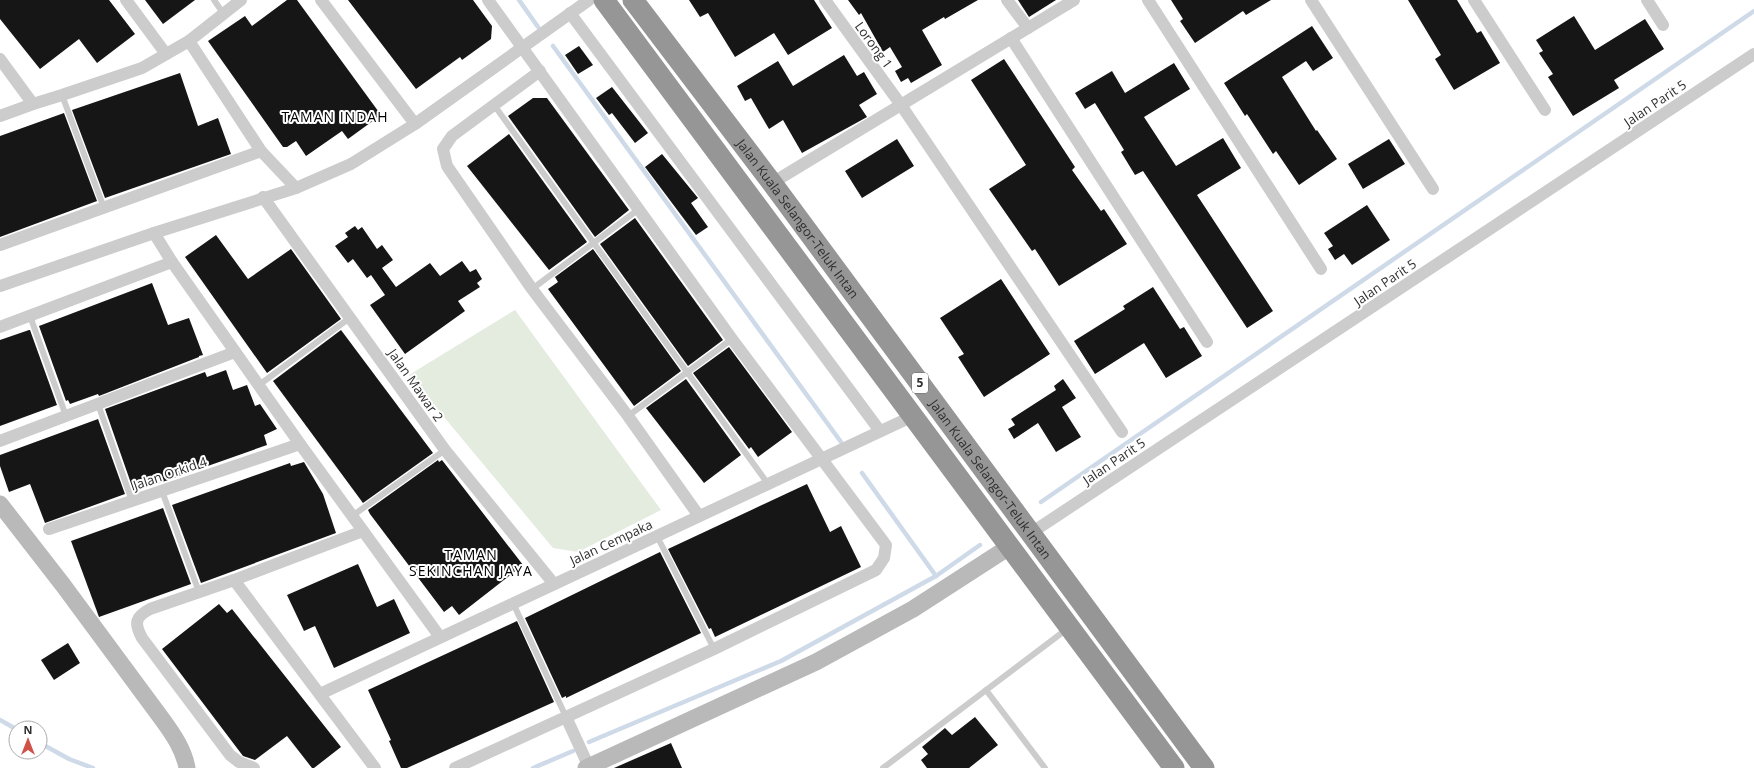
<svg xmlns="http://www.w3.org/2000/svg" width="1754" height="768" font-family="'Open Sans',sans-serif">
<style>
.green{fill:#e4ebdf}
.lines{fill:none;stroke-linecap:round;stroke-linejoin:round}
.stream{stroke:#cedae8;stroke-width:4.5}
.building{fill:#161616}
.lane{stroke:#ccc;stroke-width:6}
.street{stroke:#ccc;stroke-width:12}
.secondary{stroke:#b9b9b9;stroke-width:17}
.highway{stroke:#969696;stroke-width:21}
.labels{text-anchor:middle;stroke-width:4;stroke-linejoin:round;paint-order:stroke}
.shield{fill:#fff;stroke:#6d6d6d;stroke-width:1}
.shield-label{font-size:12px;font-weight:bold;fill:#2f2f2f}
.street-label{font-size:13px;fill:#2f2f2f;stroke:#fff}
.neighbourhood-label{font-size:14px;letter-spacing:1px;fill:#000;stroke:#fff}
</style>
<rect width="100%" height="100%" fill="#fff"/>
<polygon class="green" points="515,310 661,510 578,552 553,548 409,375"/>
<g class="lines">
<g class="stream">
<polyline points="519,0 538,27"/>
<polyline points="553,46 841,442"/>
<polyline points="862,473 936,576"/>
<polyline points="1041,502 1754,11"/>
<polyline points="0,720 16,729"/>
<polyline points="589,742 781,661 936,576 980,545"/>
<polyline points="40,743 69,759 93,768"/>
<polyline points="533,768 573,751"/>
</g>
</g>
<g class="building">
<polygon points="0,0 109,0 135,34 97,63 79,39 40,69 0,19"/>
<polygon points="145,0 195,0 163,24"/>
<polygon points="287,0 297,0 381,115 348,139 342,131 306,156 296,141 287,147 283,147 208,41 245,16 252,26"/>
<polygon points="348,0 473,0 492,26 491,39 462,60 460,57 416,89"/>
<polygon points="689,0 814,0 832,28 788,55 774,33 735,57 708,13 700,17"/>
<polygon points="848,0 978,0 945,19 944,17 922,30 942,65 911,83 908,78 901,82 895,71 902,67 890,47 883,52 861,13 859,15"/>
<polygon points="1018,0 1056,0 1029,17"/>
<polygon points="1171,0 1271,0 1246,15 1243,11 1195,43 1180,21 1183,19"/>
<polygon points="1408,0 1457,0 1477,33 1481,31 1500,63 1454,90 1435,59 1441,55"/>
<polygon points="1574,16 1595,50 1645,19 1664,49 1614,80 1619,88 1573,116 1548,77 1553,74 1539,53 1543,51 1536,40"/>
<polygon points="1312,26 1333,58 1313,71 1306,61 1282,77 1316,131 1317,130 1337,159 1299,185 1276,151 1273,154 1247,114 1245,116 1224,83"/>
<polygon points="579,46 593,65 578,74 565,55"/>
<polygon points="844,55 857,76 864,72 877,94 859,105 867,117 802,153 783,120 769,129 751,98 745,101 737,86 778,61 793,86"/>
<polygon points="1004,59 1075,167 1072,170 1101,211 1104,209 1127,244 1059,286 1035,249 1032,251 989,189 1026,165 971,80"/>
<polygon points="1174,63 1190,89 1144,117 1176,166 1223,138 1241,168 1197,195 1273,311 1247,328 1143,171 1135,175 1121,152 1124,150 1095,103 1085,109 1075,93 1112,71 1125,93"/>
<polygon points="180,73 198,126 218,118 231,154 105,198 72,110"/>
<polygon points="612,87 648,133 635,143 612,113 609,115 596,98"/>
<polygon points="533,98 547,98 629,210 595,237 508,116"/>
<polygon points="64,113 97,201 0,237 0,136"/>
<polygon points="509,134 587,242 549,270 467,166"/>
<polygon points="897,139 914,166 862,198 845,171"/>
<polygon points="1389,139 1405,164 1363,189 1348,164"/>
<polygon points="662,154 698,198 691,203 708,227 696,235 645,167"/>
<polygon points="1367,205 1390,240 1352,265 1344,254 1335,260 1328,249 1333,246 1324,233"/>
<polygon points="635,218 723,340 688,366 600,244"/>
<polygon points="355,226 358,230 362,227 377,249 382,245 393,260 382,268 396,287 430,263 440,276 462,261 470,272 476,269 482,279 477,283 480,287 458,301 465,311 405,354 370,305 385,295 371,275 367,278 353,259 348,263 335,246 348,237 345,233"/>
<polygon points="216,235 248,279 291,249 341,319 267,373 185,257"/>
<polygon points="593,249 681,371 634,406 548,289 558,282 555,277"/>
<polygon points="1001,279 1050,354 984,397 958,357 964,354 940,318"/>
<polygon points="152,283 168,325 189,318 203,355 199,356 199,357 99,396 98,394 70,404 68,400 66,401 39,326"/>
<polygon points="1153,287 1180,329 1184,327 1202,356 1166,378 1144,343 1095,374 1074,341 1125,309 1123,306"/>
<polygon points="29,330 30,330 57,405 0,426 0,340"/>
<polygon points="341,330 433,453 363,503 273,381"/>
<polygon points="729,347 792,432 758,457 751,447 749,449 693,373"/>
<polygon points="226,370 233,390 247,385 255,406 260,404 277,429 264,435 267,445 134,492 105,409 205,372 207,377"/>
<polygon points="686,379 741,455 704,483 646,408"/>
<polygon points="1063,379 1076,398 1062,407 1081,437 1056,452 1038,423 1014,439 1008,429 1015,425 1011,419 1056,390 1054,386"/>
<polygon points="98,419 125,494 45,523 30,484 9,492 0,466 0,455"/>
<polygon points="438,460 439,462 442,460 523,565 459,615 452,606 444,612 370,514 368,510"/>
<polygon points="304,462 323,494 336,533 201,583 172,505 290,463 291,466"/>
<polygon points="807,484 830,532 841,526 861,567 715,637 711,628 709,629 668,549"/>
<polygon points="163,508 191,584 99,617 71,541"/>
<polygon points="660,552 701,633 566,698 566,696 562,698 525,618"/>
<polygon points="358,564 377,607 394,599 410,633 334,668 315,626 304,631 287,595"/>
<polygon points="219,604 227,613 232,609 341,747 314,768 312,768 287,736 255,760 243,756 162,649"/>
<polygon points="517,621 554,702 407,768 401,768 389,741 391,740 368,690"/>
<polygon points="68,643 80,663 54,680 41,660"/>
<polygon points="975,717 998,745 969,768 927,768 921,760 928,754 922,747 945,728 952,735"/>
<polygon points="671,743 682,768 614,768"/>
</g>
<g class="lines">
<g class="lane">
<polyline points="214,0 223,13"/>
<polyline points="62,95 104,208"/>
<polyline points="494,105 768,484"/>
<polyline points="532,289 639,209"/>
<polyline points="30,316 66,416"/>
<polyline points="259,385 351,317"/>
<polyline points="98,404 132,501"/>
<polyline points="628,416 732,339"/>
<polyline points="162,491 199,592"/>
<polyline points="352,516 445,450"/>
<polyline points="657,536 714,649"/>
<polyline points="513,603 566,717"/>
<polyline points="986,690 1045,768"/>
<polyline points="883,768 1067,629"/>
</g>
<g class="street">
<polyline points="126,0 166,54"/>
<polyline points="321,0 415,124"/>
<polyline points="825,0 901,105 1122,432"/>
<polyline points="1007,0 1028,28"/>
<polyline points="1148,0 1321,269"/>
<polyline points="1311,0 1433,189"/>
<polyline points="1474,0 1545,110"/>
<polyline points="1647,0 1663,25"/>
<polyline points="570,13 880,431"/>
<polyline points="1011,38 1207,342"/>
<polyline points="189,41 261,151 296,188"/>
<polyline points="0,59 33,104"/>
<polyline points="540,71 452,136 443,149 447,166 532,289 628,416 699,516"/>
<polyline points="0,116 33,104 62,95 142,68 189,41 241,0"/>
<polyline points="772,183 1074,0"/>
<polyline points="263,197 445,450 554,584"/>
<polyline points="154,233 172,262 300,444 440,637"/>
<polyline points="0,245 261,151"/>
<polyline points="0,286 154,233 296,188 351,164 415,124 589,0"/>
<polyline points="0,327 172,262"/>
<polyline points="0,441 235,352"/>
<polyline points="49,529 300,444"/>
<polyline points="1031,533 1754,54"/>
<polyline points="234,580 375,768"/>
<polyline points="320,694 913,416"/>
<polyline points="566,717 589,767"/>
<path d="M254,768l-15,-6 -9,-7 -88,-117c-8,-15 -7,-21 8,-29l84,-29 129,-49"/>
<polyline points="455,768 714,649 876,570 884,558 886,545 732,339 488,0"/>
</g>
<g class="secondary">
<path d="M0,504l63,81 99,134c11,15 22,31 25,49"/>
<polyline points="586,768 816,662 913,609 1009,547"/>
</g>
<g class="highway">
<polyline points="604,0 1174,768"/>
<path id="s1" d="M633,0l139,183 432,585"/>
</g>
</g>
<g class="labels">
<rect class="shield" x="912" y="373" width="16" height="20" rx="3"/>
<g class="shield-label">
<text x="920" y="387">5</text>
</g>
<g class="street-label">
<text transform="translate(874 45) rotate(54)" y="5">Lorong 1</text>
<text transform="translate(1655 103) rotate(-34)" y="5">Jalan Parit 5</text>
<text dy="5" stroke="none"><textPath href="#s1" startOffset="274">Jalan Kuala Selangor-Teluk Intan</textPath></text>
<text transform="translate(1385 282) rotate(-34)" y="5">Jalan Parit 5</text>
<text transform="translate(416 385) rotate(55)" y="5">Jalan Mawar 2</text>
<text transform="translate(1114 461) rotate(-34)" y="5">Jalan Parit 5</text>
<text transform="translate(170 473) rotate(-19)" y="5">Jalan Orkid 4</text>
<text dy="5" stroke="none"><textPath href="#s1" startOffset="598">Jalan Kuala Selangor-Teluk Intan</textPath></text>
<text transform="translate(611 542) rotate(-25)" y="5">Jalan Cempaka</text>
</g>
<g class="neighbourhood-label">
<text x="335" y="122">TAMAN INDAH</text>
<text x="471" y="560">TAMAN<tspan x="471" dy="16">SEKINCHAN JAYA</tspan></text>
</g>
</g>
<g transform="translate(28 740)"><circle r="19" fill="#ffffff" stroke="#acacac"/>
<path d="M0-3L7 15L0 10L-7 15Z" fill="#d05147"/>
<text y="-6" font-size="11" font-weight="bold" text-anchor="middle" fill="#2f2f2f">N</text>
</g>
</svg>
